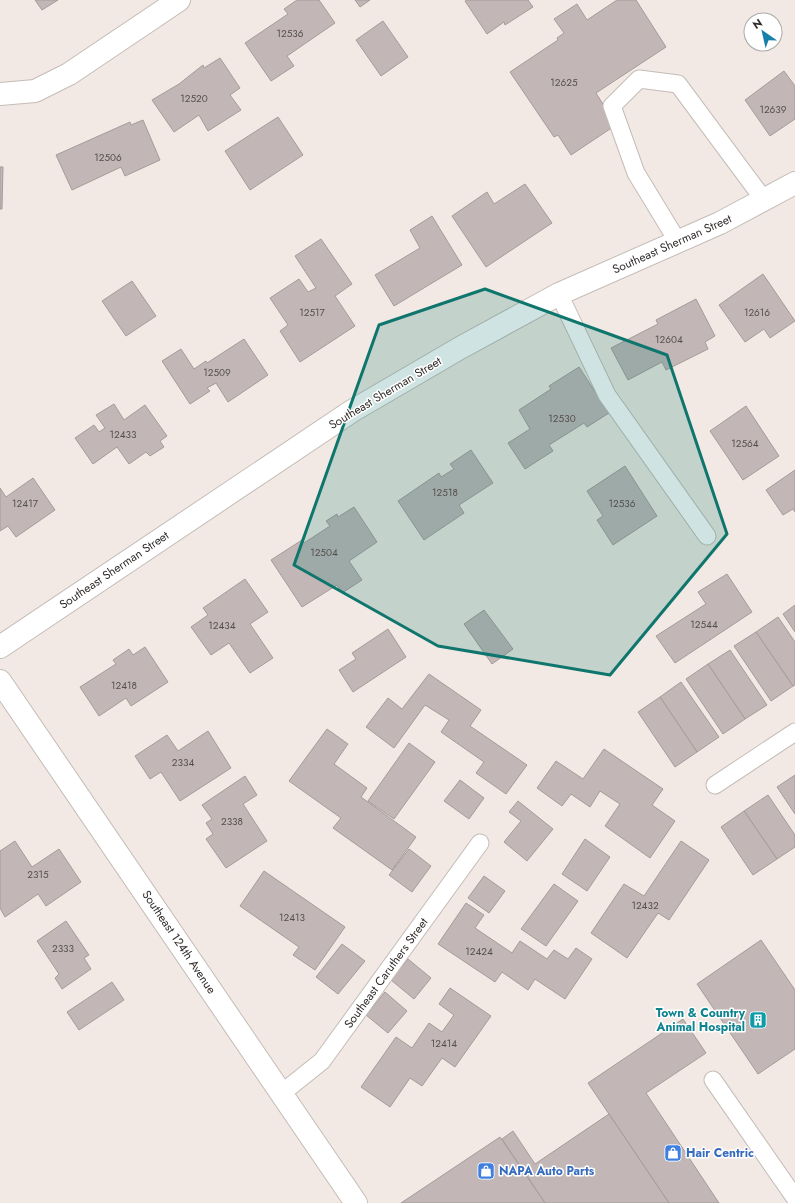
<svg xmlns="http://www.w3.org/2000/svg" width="795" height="1203" font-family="Jost,sans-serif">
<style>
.building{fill:#c2b7b6;stroke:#a59b99}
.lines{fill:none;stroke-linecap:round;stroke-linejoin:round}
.service-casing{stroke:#c4bcb7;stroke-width:19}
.minor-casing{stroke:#c4bcb7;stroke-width:24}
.service{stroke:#fff;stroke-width:17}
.minor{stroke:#fff;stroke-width:22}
.marked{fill:#0f766e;fill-opacity:0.2;stroke:#0f766e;stroke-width:3;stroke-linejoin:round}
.labels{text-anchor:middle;stroke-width:3;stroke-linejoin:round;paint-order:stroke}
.number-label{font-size:10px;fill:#55504e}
.street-label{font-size:12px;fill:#312d2b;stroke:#fff}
.culture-label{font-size:12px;font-weight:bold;fill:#0d838f;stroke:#fff;text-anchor:end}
.shop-label{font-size:12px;font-weight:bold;fill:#366cbe;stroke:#fff;text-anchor:start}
</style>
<rect width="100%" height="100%" fill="#f2e9e4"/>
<g class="building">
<polygon points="35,0 58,0 42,10"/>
<polygon points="297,0 319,0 335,23 287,56 294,66 271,81 245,43 288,14 284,9"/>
<polygon points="355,0 370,0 360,7"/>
<polygon points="467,0 528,0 533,7 505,25 504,22 487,34 465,1"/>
<polygon points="617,0 636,0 666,47 596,93 616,125 571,155 558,135 554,137 510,72 558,40 557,38 564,33 554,19 577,4 587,20"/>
<polygon points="383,21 408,57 381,76 356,40"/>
<polygon points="220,58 240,88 230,95 241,110 208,131 199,115 174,132 152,100 179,84 203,65 204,68"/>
<polygon points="784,71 795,86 795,119 770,136 745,100"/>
<polygon points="278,117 303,155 250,190 225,151"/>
<polygon points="143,120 160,160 125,176 121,167 72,190 56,155 130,122 131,125"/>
<polygon points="0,167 3,167 2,209 0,209"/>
<polygon points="525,184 552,223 486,267 452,216 487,192 494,204"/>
<polygon points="432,216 462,265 394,306 375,275 420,248 410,230"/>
<polygon points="321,239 352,284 335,296 355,326 300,362 280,331 288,325 270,298 299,279 308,292 316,288 295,256"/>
<polygon points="763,274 795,321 770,338 764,329 745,342 719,305"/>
<polygon points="132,281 156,316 126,336 102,301"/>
<polygon points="696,299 715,336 705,342 708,349 666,370 662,362 628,380 611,348 658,324 656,320"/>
<polygon points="244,339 268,375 228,402 216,383 207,388 210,391 190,404 162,361 181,349 194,369 206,361 207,363"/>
<polygon points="579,367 609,413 587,427 584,423 549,445 553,451 525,469 508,443 530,429 519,410 551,389 549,386"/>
<polygon points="114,404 124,420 145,405 167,436 160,441 164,447 150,456 146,452 129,464 117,447 93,464 75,438 94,425 99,432 105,428 96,415"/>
<polygon points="746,406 779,456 743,480 710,431"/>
<polygon points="471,450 493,483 459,505 464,513 424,540 398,501 439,473 441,477 454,469 450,464"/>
<polygon points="625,466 657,516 613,545 597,520 603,516 587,491"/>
<polygon points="795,470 795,512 793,509 783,515 766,490"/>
<polygon points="33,478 55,510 16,537 8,526 0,531 0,488 6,497"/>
<polygon points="354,507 377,542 349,561 362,580 342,593 337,585 302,607 271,560 302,540 304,543 330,526 326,521 337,514 338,517"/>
<polygon points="727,574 752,612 675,663 656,636 706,604 698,592"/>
<polygon points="245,579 268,612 250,624 273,658 250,673 229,643 211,655 191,627 208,615 203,608"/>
<polygon points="795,605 795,632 783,614"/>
<polygon points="484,610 513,649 492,664 464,624"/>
<polygon points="778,617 795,642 795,685 793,686 756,632"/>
<polygon points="388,629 406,657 353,692 339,670 356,659 352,653"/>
<polygon points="756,632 793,686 771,701 734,646"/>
<polygon points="145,647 168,682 131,706 126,698 99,716 80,687 116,664 113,660 129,649 133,655"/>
<polygon points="730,650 767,705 745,719 708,664"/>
<polygon points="708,664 745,719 723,734 686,679"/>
<polygon points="429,674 481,710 470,726 527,765 506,794 476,773 484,762 441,732 449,720 425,705 394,748 366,727 388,698 402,709"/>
<polygon points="681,682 719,737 697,752 660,697"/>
<polygon points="660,697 697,752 675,767 638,712"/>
<polygon points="327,729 348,744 334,764 367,788 361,797 416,837 392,870 333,828 341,818 289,781"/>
<polygon points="208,731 231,768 180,801 161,772 150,779 135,756 167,735 178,751"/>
<polygon points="409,743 435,762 394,819 368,801"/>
<polygon points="604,749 663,789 652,805 675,821 650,858 605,826 620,804 600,791 590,807 571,794 562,806 537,788 556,761 583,779"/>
<polygon points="795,775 795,814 777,787"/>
<polygon points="245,776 257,795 243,804 267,841 226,868 206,839 213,834 206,823 212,819 202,805"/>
<polygon points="460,780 484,798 469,819 444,801"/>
<polygon points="768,795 795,835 795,847 777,859 744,811"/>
<polygon points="518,801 553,829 527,861 504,842 521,821 509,812"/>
<polygon points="744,811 777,859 753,875 721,827"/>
<polygon points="585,839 610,857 587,891 562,874"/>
<polygon points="15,841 32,867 59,849 81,882 46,906 38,894 5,917 0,908 0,851"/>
<polygon points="681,841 709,860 669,920 658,913 627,958 591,933 624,884 644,896"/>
<polygon points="409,849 431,866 412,892 389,875"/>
<polygon points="264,871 345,927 315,970 293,955 299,947 240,906"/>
<polygon points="484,876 505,891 489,913 468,898"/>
<polygon points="554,884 578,901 546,946 521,929"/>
<polygon points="466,903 484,915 475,928 512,953 520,941 547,959 554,950 568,959 576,948 592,959 565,999 535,979 528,990 502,972 495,982 438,944"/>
<polygon points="66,921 89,955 84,958 91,969 62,989 55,978 59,974 37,941"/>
<polygon points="761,940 795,990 795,1049 758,1074 697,984"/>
<polygon points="342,944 365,961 338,994 316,977"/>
<polygon points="408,959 431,978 414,999 391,980"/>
<polygon points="112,982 124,1000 79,1030 67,1012"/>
<polygon points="450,988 491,1016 455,1067 442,1058 422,1086 410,1078 390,1107 361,1087 396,1037 412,1048 429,1023 442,1032 454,1015 439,1004"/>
<polygon points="385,992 407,1011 388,1033 366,1015"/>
<polygon points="683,1019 706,1053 646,1093 719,1203 669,1203 588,1083"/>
<polygon points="609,1114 669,1203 545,1203 502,1139 513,1131 535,1164"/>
<polygon points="500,1137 545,1203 401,1203"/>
</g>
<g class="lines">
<defs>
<g id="service">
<polyline points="678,242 636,173 612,106 639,79 678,84 764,200"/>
<polyline points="559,294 607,395 707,536"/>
<polyline points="715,785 795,732"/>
<polyline points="713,1080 795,1198"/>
<polyline points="282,1093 322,1061 480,843"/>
</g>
<g id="minor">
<polyline points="0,94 35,91 69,74 179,0"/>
<polyline points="0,647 352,411 460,348 559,294 720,223 795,183"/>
<polyline points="0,681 356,1203"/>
</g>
</defs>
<use href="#service" class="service-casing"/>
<use href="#minor" class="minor-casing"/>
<use href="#service" class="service"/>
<use href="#minor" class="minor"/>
</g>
<path class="marked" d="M485,289l182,66 60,179 -117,141 -172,-29 -144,-81 85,-240z"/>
<defs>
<symbol id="building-square" viewBox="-11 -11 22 22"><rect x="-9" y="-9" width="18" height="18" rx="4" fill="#0f9aa8" stroke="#fff"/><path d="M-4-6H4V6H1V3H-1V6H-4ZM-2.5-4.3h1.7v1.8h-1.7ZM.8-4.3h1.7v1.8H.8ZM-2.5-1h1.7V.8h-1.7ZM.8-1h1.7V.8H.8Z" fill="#fff"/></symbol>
<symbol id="shop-square" viewBox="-11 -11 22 22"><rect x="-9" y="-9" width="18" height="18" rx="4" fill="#3f7fe0" stroke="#fff"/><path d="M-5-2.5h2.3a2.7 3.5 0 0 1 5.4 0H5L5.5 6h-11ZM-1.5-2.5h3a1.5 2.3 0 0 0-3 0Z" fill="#fff"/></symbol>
</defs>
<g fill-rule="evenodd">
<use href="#building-square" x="748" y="1010" width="20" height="20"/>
<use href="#shop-square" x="663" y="1143" width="20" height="20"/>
<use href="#shop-square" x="476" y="1161" width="20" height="20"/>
</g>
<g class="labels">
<g class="number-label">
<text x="290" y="37">12536</text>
<text x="564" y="86">12625</text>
<text x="194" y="102">12520</text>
<text x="773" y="113">12639</text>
<text x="108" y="161">12506</text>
<text x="312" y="316">12517</text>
<text x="757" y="316">12616</text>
<text x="669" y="343">12604</text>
<text x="217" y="376">12509</text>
<text x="562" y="422">12530</text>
<text x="123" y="438">12433</text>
<text x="745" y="447">12564</text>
<text x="445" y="496">12518</text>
<text x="25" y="507">12417</text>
<text x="622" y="507">12536</text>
<text x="324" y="556">12504</text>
<text x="704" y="628">12544</text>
<text x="222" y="629">12434</text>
<text x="124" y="689">12418</text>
<text x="183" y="766">2334</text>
<text x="232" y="825">2338</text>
<text x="38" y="878">2315</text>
<text x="645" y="909">12432</text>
<text x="292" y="921">12413</text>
<text x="63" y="952">2333</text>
<text x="479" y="955">12424</text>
<text x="444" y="1047">12414</text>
</g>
<g class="street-label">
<text transform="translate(672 244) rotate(-24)" y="4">Southeast Sherman Street</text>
<text transform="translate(385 393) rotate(-31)" y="4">Southeast Sherman Street</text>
<text transform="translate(114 570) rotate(-34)" y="4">Southeast Sherman Street</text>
<text transform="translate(179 942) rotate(56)" y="4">Southeast 124th Avenue</text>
<text transform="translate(386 973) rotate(-54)" y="4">Southeast Caruthers Street</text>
</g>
<g class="culture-label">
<text x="745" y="1017">Town &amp; Country<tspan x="745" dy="14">Animal Hospital</tspan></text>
</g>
<g class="shop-label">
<text x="686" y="1157">Hair Centric</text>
<text x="499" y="1175">NAPA Auto Parts</text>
</g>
</g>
<g transform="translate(763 32) rotate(326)"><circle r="19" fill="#ffffff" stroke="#adabaa"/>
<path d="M0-3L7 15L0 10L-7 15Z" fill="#1980aa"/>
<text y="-6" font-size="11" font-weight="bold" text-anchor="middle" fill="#312d2b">N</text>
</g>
</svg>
